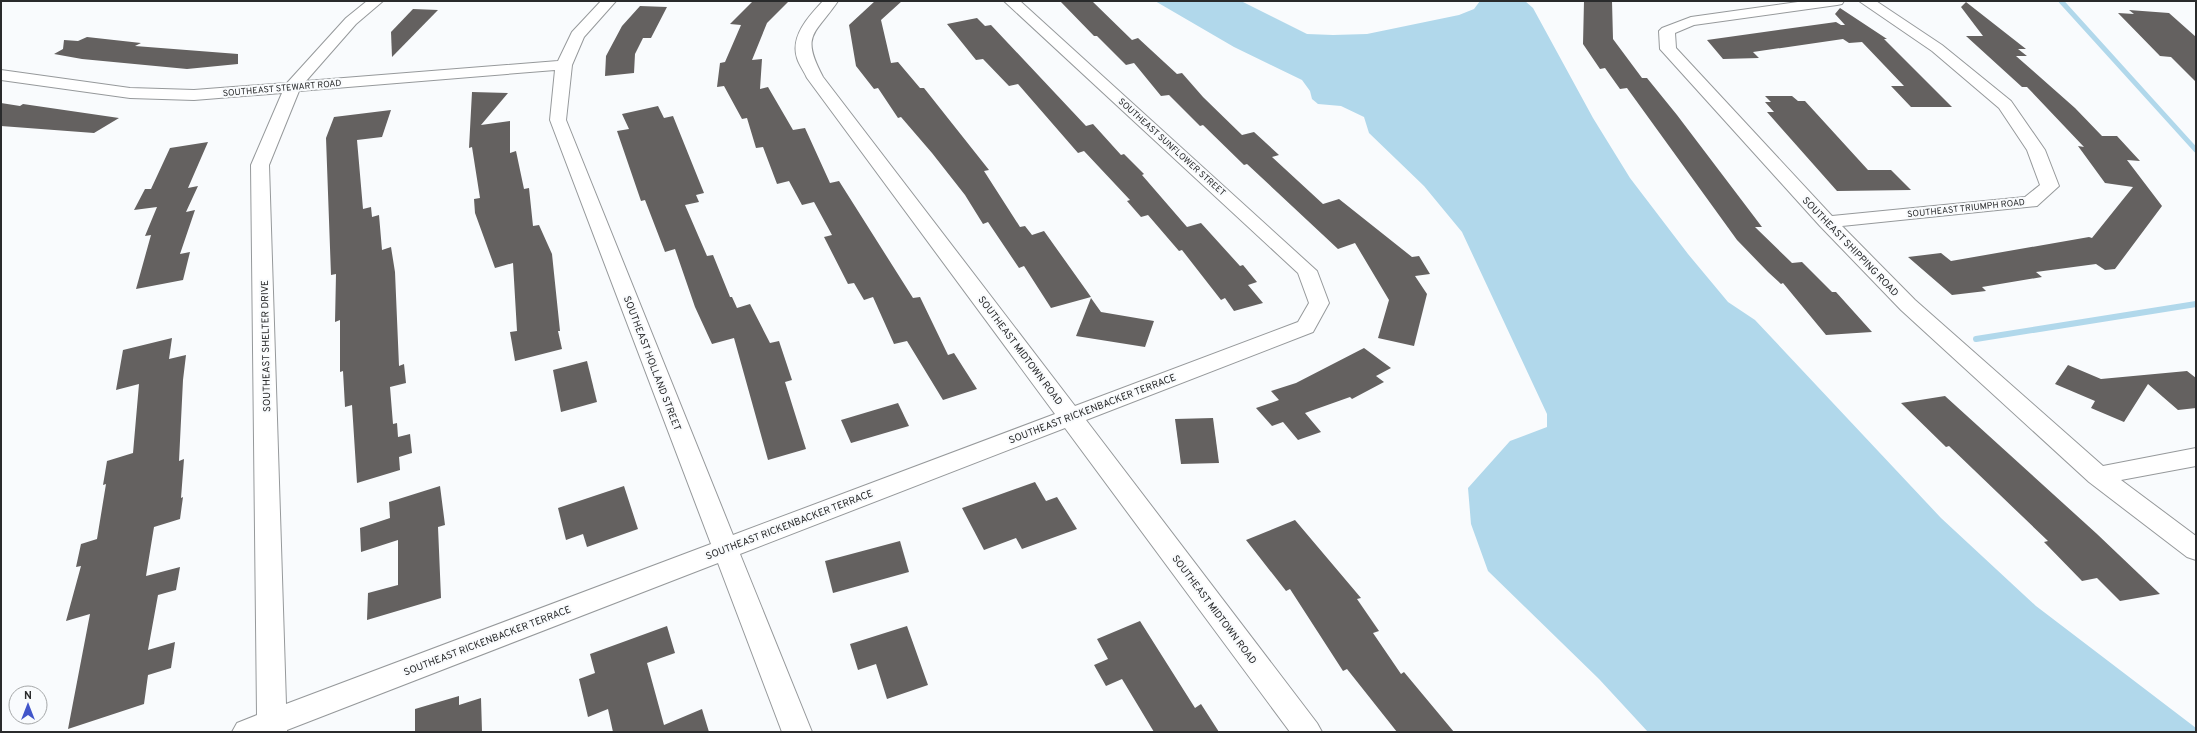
<svg xmlns="http://www.w3.org/2000/svg" width="2197" height="733" font-family="Overpass,sans-serif">
<style>
.water{fill:#b1d8eb}
.lines{fill:none;stroke-linecap:round;stroke-linejoin:round}
.stream-far1{stroke:#b1d8eb;stroke-width:5}
.stream{stroke:#b1d8eb;stroke-width:6}
.building{fill:#646160}
.minor-casing{stroke:#96999b;stroke-width:2}
.minor{fill:#fff;fill-rule:evenodd}
.labels{text-anchor:middle;stroke-width:4;stroke-linejoin:round;paint-order:stroke}
.far-street-label{font-size:9px;fill:#2a2b2c;stroke:#f9fbfd}
.street-label{font-size:10px;fill:#2a2b2c;stroke:#f9fbfd}
</style>
<rect width="100%" height="100%" fill="#f9fbfd"/>
<polygon class="water" points="1155,1 1241,1 1307,34 1333,35 1367,34 1459,15 1474,9 1480,1 1525,1 1533,8 1593,118 1630,178 1688,254 1728,302 1755,320 1941,518 2036,606 2196,728 2196,732 1648,732 1599,679 1488,571 1471,524 1468,488 1510,441 1547,427 1547,414 1462,232 1424,186 1369,133 1364,117 1341,106 1318,104 1312,99 1310,91 1302,80 1234,47"/>
<g class="lines">
<polyline class="stream-far1" points="2061,1 2196,150"/>
<polyline class="stream" points="1976,339 2196,304"/>
</g>
<g class="building">
<polygon points="753,1 789,1 767,23 752,60 762,59 760,89 768,87 793,130 805,128 830,183 839,181 913,298 920,297 948,355 954,353 977,389 943,400 907,341 894,344 873,297 864,300 854,283 848,284 824,237 832,235 814,202 802,205 789,181 777,184 763,147 756,148 747,118 742,119 724,86 717,87 720,63 725,62 741,25 730,24"/>
<polygon points="875,1 902,1 881,20 891,63 898,62 920,88 924,88 989,170 984,171 1020,227 1025,226 1032,235 1044,231 1091,297 1051,308 1024,266 1019,268 988,222 983,224 965,195 932,153 901,117 898,118 878,88 874,89 856,66 849,25"/>
<polygon points="1060,1 1092,1 1132,40 1138,38 1177,74 1182,73 1203,97 1242,135 1254,132 1279,155 1272,157 1323,204 1339,199 1412,257 1419,256 1430,274 1415,276 1427,294 1414,346 1378,338 1389,300 1355,243 1338,249 1247,164 1244,165 1203,125 1200,126 1169,95 1161,96 1134,63 1126,65 1097,36 1094,36"/>
<polygon points="1584,1 1612,1 1613,39 1642,78 1647,78 1677,115 1762,227 1755,227 1792,263 1802,262 1832,292 1836,292 1872,332 1826,335 1783,283 1781,284 1768,272 1737,240 1627,88 1620,89 1605,68 1600,69 1583,44"/>
<polygon points="1966,2 2026,49 2018,49 2027,56 2016,56 2075,108 2102,136 2117,136 2140,161 2127,160 2162,206 2115,269 2105,270 2096,264 2036,272 2042,277 1982,287 1986,291 1952,295 1908,257 1941,253 1951,261 2089,237 2092,238 2133,187 2105,183 2078,146 2084,147 2027,87 2022,87 1966,36 1983,36 1961,7"/>
<polygon points="640,6 667,7 651,38 643,38 635,54 634,73 605,76 606,56 622,26"/>
<polygon points="1840,8 1887,39 1884,39 1952,107 1911,107 1891,86 1904,86 1862,42 1849,43 1843,39 1753,52 1759,58 1723,59 1707,40 1836,22 1841,25 1845,25 1835,14"/>
<polygon points="413,9 438,10 392,57 391,32"/>
<polygon points="2129,10 2169,13 2196,37 2196,82 2171,57 2160,56 2118,13 2134,14"/>
<polygon points="977,18 985,26 991,25 1086,126 1093,124 1121,155 1124,154 1144,174 1142,175 1187,227 1201,223 1240,266 1243,265 1257,282 1248,285 1263,303 1234,311 1225,298 1221,300 1182,250 1179,251 1148,215 1141,217 1127,201 1130,200 1084,151 1078,153 1018,84 1009,86 983,59 976,60 947,24"/>
<polygon points="87,37 141,43 135,46 238,54 238,64 187,69 82,59 54,54 63,49 64,40 78,41"/>
<polygon points="472,92 508,93 481,125 510,121 510,153 516,151 524,189 529,188 533,226 539,225 552,254 560,331 558,331 562,349 515,361 510,332 517,331 513,263 495,268 475,213 474,199 480,198 472,147 469,148"/>
<polygon points="1765,96 1792,96 1798,101 1805,101 1868,170 1891,170 1911,190 1837,191 1767,112 1774,112 1765,102 1771,102"/>
<polygon points="1,103 20,106 23,104 119,118 94,133 1,126"/>
<polygon points="658,106 664,118 673,116 704,193 696,195 699,202 685,205 707,256 713,255 730,297 732,297 737,308 750,304 770,343 779,341 792,380 785,382 806,449 768,460 734,338 712,344 695,307 675,249 665,252 645,200 641,201 617,131 629,129 622,114"/>
<polygon points="391,110 382,137 357,140 363,209 371,207 372,217 379,215 382,250 391,247 395,272 399,366 404,364 406,383 390,387 393,424 397,423 398,437 410,434 412,453 399,457 400,470 357,483 352,405 345,407 343,371 340,372 340,320 335,322 336,274 331,275 326,138 334,117"/>
<polygon points="208,142 188,188 198,186 186,212 195,210 180,254 190,252 183,280 136,289 151,235 145,236 157,207 134,210 145,189 151,189 170,148"/>
<polygon points="1091,298 1101,312 1154,321 1145,347 1076,336"/>
<polygon points="172,338 169,359 186,355 183,380 179,461 184,459 181,498 183,497 180,519 154,527 146,576 180,567 176,590 158,595 148,650 175,642 171,668 148,675 144,704 68,729 90,614 66,621 81,566 76,567 81,544 97,539 106,484 103,485 107,461 133,453 139,384 116,390 123,350"/>
<polygon points="1364,348 1391,368 1376,376 1384,382 1352,399 1350,397 1305,413 1321,432 1298,440 1283,422 1272,426 1256,408 1279,400 1271,391 1296,383"/>
<polygon points="587,361 597,402 561,412 553,370"/>
<polygon points="2068,365 2101,379 2187,371 2196,378 2196,408 2178,410 2148,384 2124,422 2091,408 2095,401 2055,384"/>
<polygon points="1945,396 2097,534 2160,594 2120,601 2097,578 2082,581 2044,542 2048,541 1949,446 1946,447 1901,403"/>
<polygon points="898,403 909,426 851,443 841,420"/>
<polygon points="1213,418 1219,463 1181,464 1175,419"/>
<polygon points="1035,482 1046,501 1057,497 1077,529 1022,549 1016,538 984,550 962,508"/>
<polygon points="440,486 445,525 438,527 441,598 367,620 368,593 398,585 398,540 361,552 360,528 390,518 389,502"/>
<polygon points="624,486 638,529 587,547 583,534 566,540 558,508"/>
<polygon points="1295,520 1361,598 1357,599 1379,631 1373,633 1401,674 1404,672 1454,732 1397,732 1347,669 1343,671 1290,589 1286,591 1246,540"/>
<polygon points="900,541 909,572 833,593 825,561"/>
<polygon points="1140,621 1195,708 1201,704 1219,732 1154,732 1122,679 1106,686 1094,665 1108,659 1097,639"/>
<polygon points="667,626 675,653 647,663 664,725 702,709 709,732 613,732 608,709 588,717 579,679 595,673 590,654"/>
<polygon points="907,626 928,685 887,699 876,664 858,670 850,644"/>
<polygon points="459,696 459,705 481,698 482,732 415,732 415,709"/>
</g>
<g class="lines">
<defs>
<g id="minor">
<path d="M367,1h16l-27,23 -50,57 252,-20 14,-29 29,-31h15l-32,36 -12,28 -6,55 167,415 322,-121 -248,-336c-3,-7 -8,-13 -10,-20 -7,-22 12,-42 26,-57h15c-23,34 -38,33 -15,76l252,329 223,-84 11,-19 -11,-30 -294,-272h16l297,270 12,32 -16,29 -227,88 231,303 5,9h-32l-225,-304 -325,126 72,178h-30l-64,-169 -431,167v2h-55l5,-9 20,-8 -6,-550 31,-72 -88,7 -64,-2 -129,-18v-10l129,18 64,2 93,-7 59,-65zM555,70l-5,50 161,424 -425,160 -17,-539 30,-74z"/>
<polygon points="1805,1 1844,1 1842,4 1837,5 1694,25 1675,33 1676,48 1832,216 2025,197 2040,185 2027,150 1999,108 1932,51 1859,1 1876,1 1942,45 2011,101 2045,150 2059,186 2037,206 1842,226 1915,300 2103,466 2196,448 2196,466 2121,480 2196,536 2196,560 2187,557 2089,482 1901,310 1820,226 1660,49 1659,31 1662,28 1691,17"/>
</g>
</defs>
<use href="#minor" class="minor-casing"/>
<use href="#minor" class="minor"/>
</g>
<g class="labels">
<g class="far-street-label">
<text transform="translate(282 88) rotate(-5)" y="3">SOUTHEAST STEWART ROAD</text>
<text transform="translate(1172 147) rotate(42)" y="3">SOUTHEAST SUNFLOWER STREET</text>
<text transform="translate(1966 208) rotate(-6)" y="3">SOUTHEAST TRIUMPH ROAD</text>
</g>
<g class="street-label">
<text transform="translate(1851 246) rotate(46)" y="4">SOUTHEAST SHIPPING ROAD</text>
<text transform="translate(265 346) rotate(-91)" y="4">SOUTHEAST SHELTER DRIVE</text>
<text transform="translate(1021 350) rotate(53)" y="4">SOUTHEAST MIDTOWN ROAD</text>
<text transform="translate(653 363) rotate(69)" y="4">SOUTHEAST HOLLAND STREET</text>
<text transform="translate(1092 408) rotate(-21)" y="4">SOUTHEAST RICKENBACKER TERRACE</text>
<text transform="translate(789 524) rotate(-21)" y="4">SOUTHEAST RICKENBACKER TERRACE</text>
<text transform="translate(1215 609) rotate(53)" y="4">SOUTHEAST MIDTOWN ROAD</text>
<text transform="translate(487 640) rotate(-21)" y="4">SOUTHEAST RICKENBACKER TERRACE</text>
</g>
</g>
<rect width="2197" height="733" fill="none" stroke="#2a2b2c" stroke-width="4"/>
<g transform="translate(28 705)"><circle r="19" fill="#f9fbfd" stroke="#a6a8a9"/>
<path d="M0-3L7 15L0 10L-7 15Z" fill="#4256ca"/>
<text y="-6" font-size="11" font-weight="bold" text-anchor="middle" fill="#2a2b2c">N</text>
</g>
</svg>
